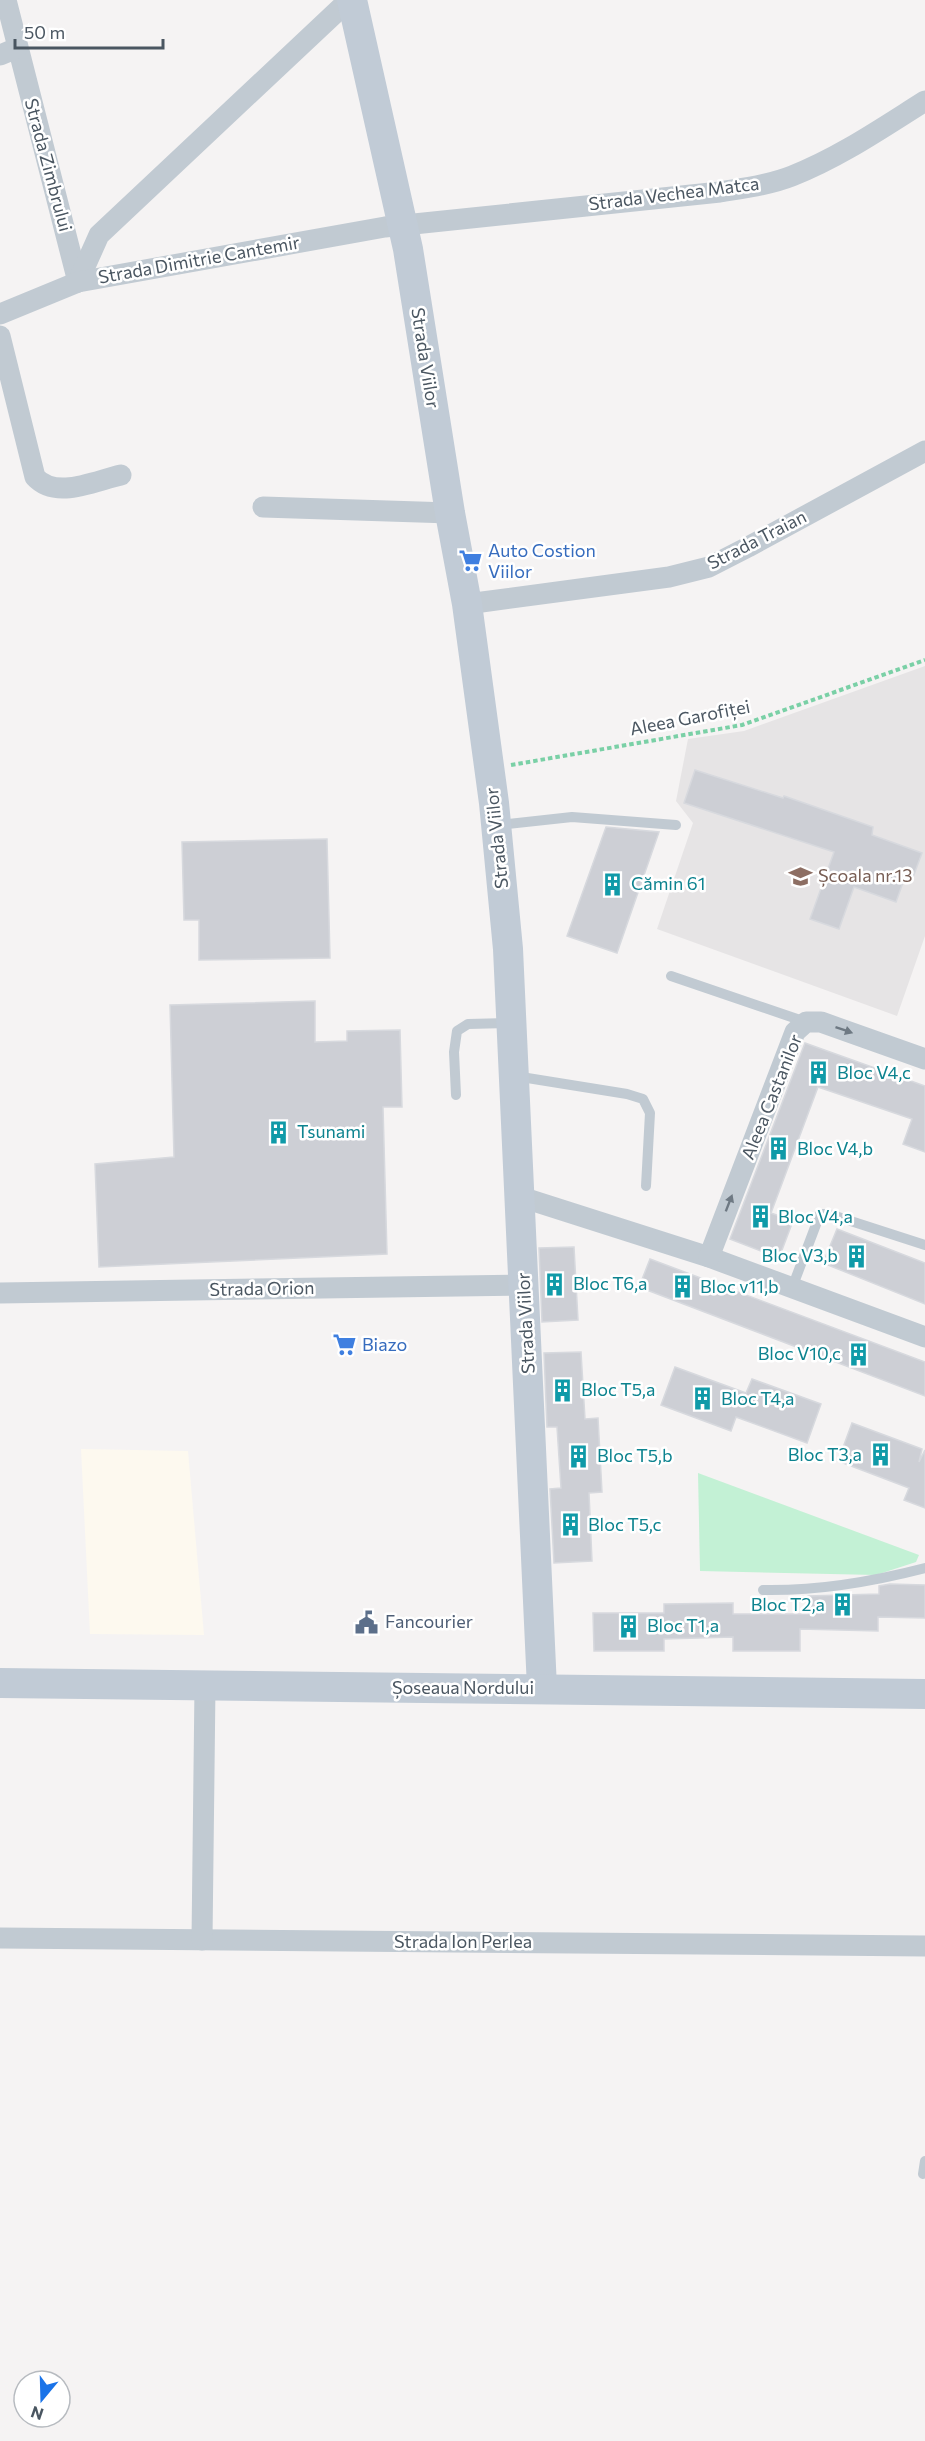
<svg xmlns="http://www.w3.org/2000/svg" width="925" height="2441" font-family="Commissioner,sans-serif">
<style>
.commercial{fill:#fdf9ef}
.education{fill:#e6e4e5}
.green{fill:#c3f1d5}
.building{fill:#cdcfd5;stroke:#d7d9de;stroke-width:1.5}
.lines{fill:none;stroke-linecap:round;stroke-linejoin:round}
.path{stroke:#7ad0a6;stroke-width:4;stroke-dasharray:4.5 3;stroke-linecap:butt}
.lane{stroke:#c1cad2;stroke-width:10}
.street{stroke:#c1cad2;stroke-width:21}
.secondary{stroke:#c1cbd6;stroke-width:30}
.oneway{fill:#6e7983}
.labels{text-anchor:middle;stroke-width:5;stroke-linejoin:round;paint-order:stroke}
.street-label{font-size:18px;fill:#4a5661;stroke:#fff}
.shop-label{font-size:18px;fill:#366cbe;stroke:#fff;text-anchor:start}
.education-label{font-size:18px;fill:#785e54;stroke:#fff;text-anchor:start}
.culture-label{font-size:18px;fill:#0d838f;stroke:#fff;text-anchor:start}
.service-label{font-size:18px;fill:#4e5e75;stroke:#fff;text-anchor:start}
</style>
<rect width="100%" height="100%" fill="#f5f3f3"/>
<polygon class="commercial" points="81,1449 188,1451 204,1635 90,1634"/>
<polygon class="education" points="925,666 925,936 897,1016 657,929 693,823 676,801 688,739 744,731"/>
<polygon class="green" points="698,1473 919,1555 916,1562 876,1575 700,1571"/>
<g class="building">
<polygon points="695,770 783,798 784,796 873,827 872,835 922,853 912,880 905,877 896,902 854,887 839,929 810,919 834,852 684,803"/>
<polygon points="606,827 659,832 617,953 567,936"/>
<polygon points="327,839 330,958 199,960 199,920 184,920 182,842"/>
<polygon points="315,1001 315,1042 347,1041 347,1031 400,1030 402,1107 383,1107 387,1254 99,1267 95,1164 174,1157 170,1005"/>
<polygon points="805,1043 925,1086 925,1152 903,1144 912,1119 818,1087 771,1213 793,1221 779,1258 730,1239"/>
<polygon points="837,1229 925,1263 925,1304 823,1263"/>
<polygon points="574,1247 578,1320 542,1322 539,1248"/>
<polygon points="650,1259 925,1362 925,1396 639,1287"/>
<polygon points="581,1352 585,1419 598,1418 602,1492 589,1493 592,1561 554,1563 550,1489 561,1488 557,1427 547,1427 544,1353"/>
<polygon points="675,1367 746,1393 752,1379 821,1404 807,1443 736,1417 731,1431 661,1405"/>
<polygon points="852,1423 922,1449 919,1462 925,1450 925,1508 904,1500 909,1488 838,1461"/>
<polygon points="890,1584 925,1585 925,1618 878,1617 878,1631 800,1629 800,1651 733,1651 733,1637 664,1639 664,1651 594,1651 593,1613 664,1613 664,1604 733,1603 733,1614 808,1614 808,1596 879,1594 879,1586"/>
</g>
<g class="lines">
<polyline class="path" points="511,765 742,725 925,660"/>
<g class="lane">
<polyline points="499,825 572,817 676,825"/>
<polyline points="671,976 806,1022"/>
<polyline points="515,1076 627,1094 643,1099 650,1113 646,1186"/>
<polyline points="456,1095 454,1052 457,1031 468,1024 508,1023"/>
<polyline points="792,1288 820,1214 829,1214 925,1245"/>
<path d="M763,1590c56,1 108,-8 162,-22"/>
<polyline points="923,2174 925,2161"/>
</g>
<g class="street">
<polyline points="6,0 78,282"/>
<polyline points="0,55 17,48"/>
<polyline points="78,282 99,235 349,0"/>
<path d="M0,314l78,-32 307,-55 335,-35c24,-4 49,-7 72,-16 48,-19 90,-48 133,-75"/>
<path d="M0,336l35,141c21,23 59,4 86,-2"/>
<polyline points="263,507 450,513"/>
<polyline points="467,604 669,577 709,567 748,547 925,451"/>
<polyline points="521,1197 709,1257 925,1337"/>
<polyline points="709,1257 795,1032 806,1022 821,1022 925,1059"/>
<polyline points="0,1293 524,1285"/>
<polyline points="0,1938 925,1946"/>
<polyline points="202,1940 205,1686"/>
</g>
<g class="secondary">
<polyline points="352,0 408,249 450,513 467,604 494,803 508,949 542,1688"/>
<polyline points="0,1683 925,1694"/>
</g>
</g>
<defs><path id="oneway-solid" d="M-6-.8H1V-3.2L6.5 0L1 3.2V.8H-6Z" transform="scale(1.5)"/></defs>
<g class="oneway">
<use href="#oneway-solid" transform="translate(844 1030) rotate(19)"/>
<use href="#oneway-solid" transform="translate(729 1203) rotate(-69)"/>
</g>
<defs>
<symbol id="supermarket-bare" viewBox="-9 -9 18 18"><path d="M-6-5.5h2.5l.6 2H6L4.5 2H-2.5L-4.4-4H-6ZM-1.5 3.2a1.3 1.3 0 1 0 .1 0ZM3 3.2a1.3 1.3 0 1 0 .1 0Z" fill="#3f7fe0" stroke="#fff" stroke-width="2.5" paint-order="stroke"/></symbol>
<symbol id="school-bare" viewBox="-9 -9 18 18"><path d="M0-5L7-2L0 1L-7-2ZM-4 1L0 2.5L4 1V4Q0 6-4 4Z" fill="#8d6e63" stroke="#fff" stroke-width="2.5" paint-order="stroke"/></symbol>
<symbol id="building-bare" viewBox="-9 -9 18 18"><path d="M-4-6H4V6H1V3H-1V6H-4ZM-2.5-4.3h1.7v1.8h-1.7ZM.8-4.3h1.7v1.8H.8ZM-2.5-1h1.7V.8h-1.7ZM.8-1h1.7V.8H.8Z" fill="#0f9aa8" stroke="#fff" stroke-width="2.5" paint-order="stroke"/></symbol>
<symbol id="civic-bare" viewBox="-9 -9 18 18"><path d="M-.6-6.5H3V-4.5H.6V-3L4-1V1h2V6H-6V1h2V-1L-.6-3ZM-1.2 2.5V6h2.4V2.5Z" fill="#5c6f8a" stroke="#fff" stroke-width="2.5" paint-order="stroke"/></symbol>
</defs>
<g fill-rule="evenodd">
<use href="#supermarket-bare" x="454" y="544" width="33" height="33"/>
<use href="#school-bare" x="784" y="860" width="33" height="33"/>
<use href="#building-bare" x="596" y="868" width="33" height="33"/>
<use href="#building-bare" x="802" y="1056" width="33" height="33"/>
<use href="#building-bare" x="262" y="1116" width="33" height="33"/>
<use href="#building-bare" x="762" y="1132" width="33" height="33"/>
<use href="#building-bare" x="744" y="1200" width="33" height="33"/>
<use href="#building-bare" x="840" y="1240" width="33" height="33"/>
<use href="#building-bare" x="538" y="1268" width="33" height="33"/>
<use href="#building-bare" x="666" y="1270" width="33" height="33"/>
<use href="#supermarket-bare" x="328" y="1328" width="33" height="33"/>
<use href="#building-bare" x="842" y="1338" width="33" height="33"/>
<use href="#building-bare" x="546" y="1374" width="33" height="33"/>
<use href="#building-bare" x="686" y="1382" width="33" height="33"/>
<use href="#building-bare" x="864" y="1438" width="33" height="33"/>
<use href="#building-bare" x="562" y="1440" width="33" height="33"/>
<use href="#building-bare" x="554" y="1508" width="33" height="33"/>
<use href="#building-bare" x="826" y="1588" width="33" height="33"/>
<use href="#civic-bare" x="350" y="1606" width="33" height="33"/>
<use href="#building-bare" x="612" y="1610" width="33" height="33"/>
</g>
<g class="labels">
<g class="street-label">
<text transform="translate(48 165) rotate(75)" y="6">Strada Zimbrului</text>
<text transform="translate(674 194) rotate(-7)" y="6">Strada Vechea Matca</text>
<text transform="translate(199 260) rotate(-10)" y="6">Strada Dimitrie Cantemir</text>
<text transform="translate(425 358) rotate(81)" y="6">Strada Viilor</text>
<text transform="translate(757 540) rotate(-27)" y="6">Strada Traian</text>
<text transform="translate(690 718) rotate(-11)" y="6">Aleea Garofiței</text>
<text transform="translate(497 838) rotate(-96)" y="6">Strada Viilor</text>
<text transform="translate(772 1097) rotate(-68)" y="6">Aleea Castanilor</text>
<text transform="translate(262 1289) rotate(-1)" y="6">Strada Orion</text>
<text transform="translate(526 1323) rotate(-93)" y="6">Strada Viilor</text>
<text x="463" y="1694">Șoseaua Nordului</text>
<text x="463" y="1948">Strada Ion Perlea</text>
</g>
<g class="shop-label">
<text x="488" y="557">Auto Costion<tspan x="488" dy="21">Viilor</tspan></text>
<text x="362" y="1351">Biazo</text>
</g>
<g class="education-label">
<text x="818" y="882">Școala nr.13</text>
</g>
<g class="culture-label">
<text x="631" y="890">Cămin 61</text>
<text x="837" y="1079">Bloc V4,c</text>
<text x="297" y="1138">Tsunami</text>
<text x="797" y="1155">Bloc V4,b</text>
<text x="778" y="1223">Bloc V4,a</text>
<text x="838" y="1262" text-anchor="end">Bloc V3,b</text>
<text x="573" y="1290">Bloc T6,a</text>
<text x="700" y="1293">Bloc v11,b</text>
<text x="841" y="1360" text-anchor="end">Bloc V10,c</text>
<text x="581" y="1396">Bloc T5,a</text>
<text x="721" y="1405">Bloc T4,a</text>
<text x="862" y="1461" text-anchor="end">Bloc T3,a</text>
<text x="597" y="1462">Bloc T5,b</text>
<text x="588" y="1531">Bloc T5,c</text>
<text x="825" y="1611" text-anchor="end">Bloc T2,a</text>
<text x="647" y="1632">Bloc T1,a</text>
</g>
<g class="service-label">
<text x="385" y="1628">Fancourier</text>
</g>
</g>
<g transform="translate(42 2399) rotate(199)"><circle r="28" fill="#ffffff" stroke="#b7bbc0" stroke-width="1.5"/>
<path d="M0-4.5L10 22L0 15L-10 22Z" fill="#1a73e8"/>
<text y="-9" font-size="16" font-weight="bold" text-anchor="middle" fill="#4a5661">N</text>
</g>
<path d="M15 39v9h148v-9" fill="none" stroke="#4a5661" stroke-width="3"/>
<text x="24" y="39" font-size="18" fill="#4a5661" stroke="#ffffff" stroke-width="4.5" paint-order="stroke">50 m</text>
</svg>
